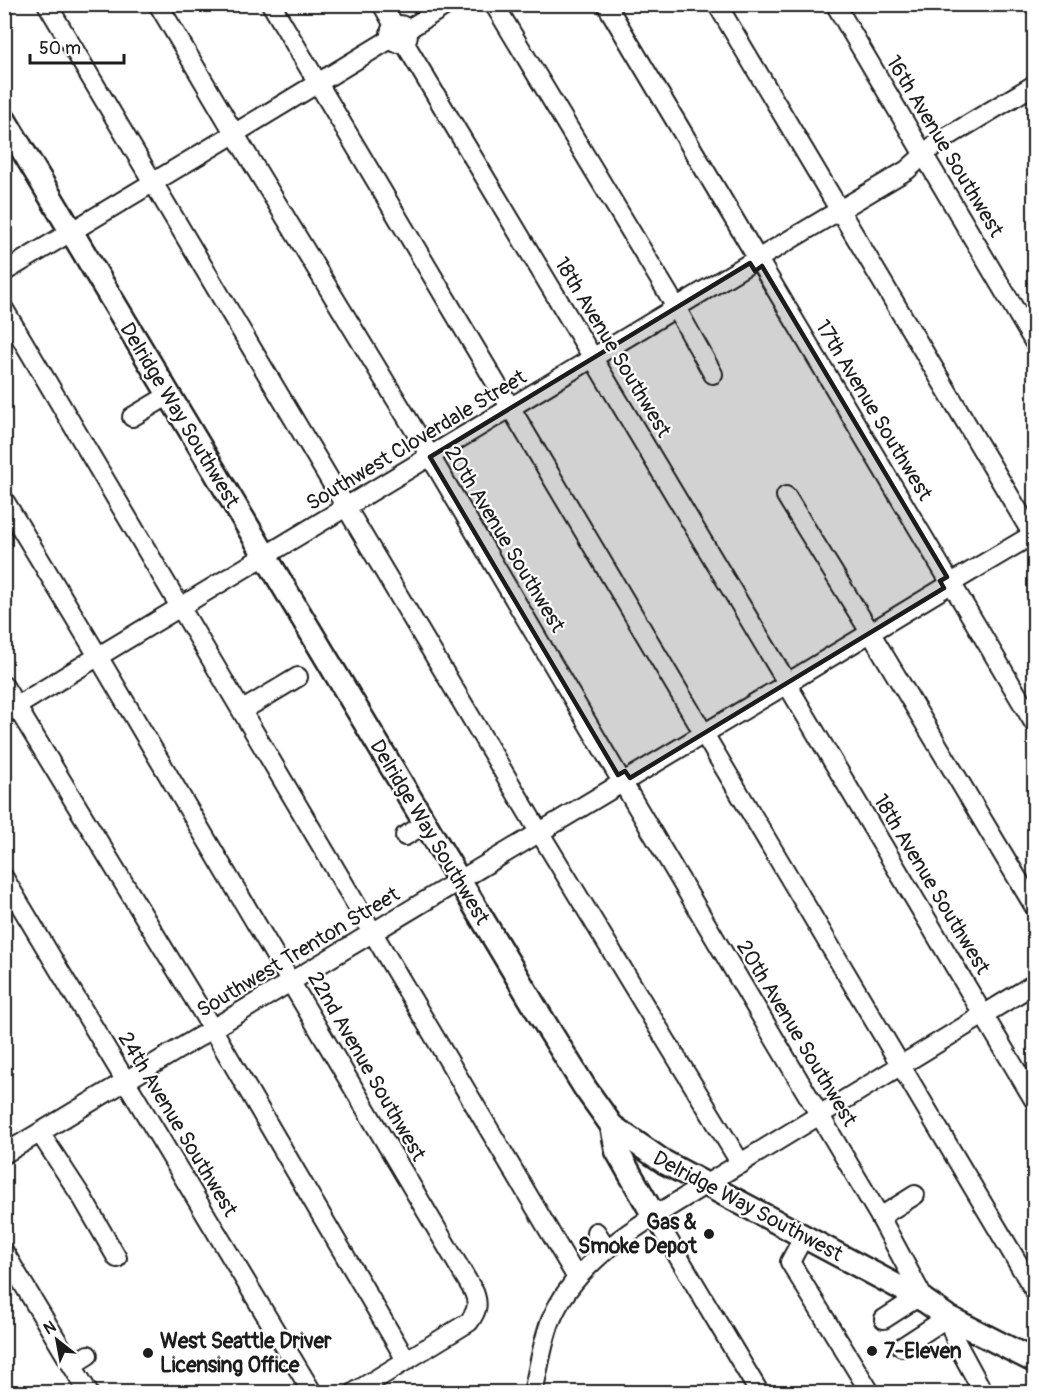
<svg xmlns="http://www.w3.org/2000/svg" width="1039" height="1397" font-family="Pangolin,sans-serif">
<style>
.lines{fill:none;stroke-linecap:round;stroke-linejoin:round}
.minor-casing{stroke:#1c1c1c;stroke-width:22}
.major-casing{stroke:#1c1c1c;stroke-width:27}
.minor{stroke:#fff;stroke-width:18}
.major{stroke:#fff;stroke-width:22}
.marked{fill:#1c1c1c;fill-opacity:0.2;stroke:#1c1c1c;stroke-width:4.5;stroke-linejoin:round}
.poi-dot{fill:#1c1c1c;stroke:#fff;stroke-width:2}
.labels{text-anchor:middle;stroke-width:4.5;stroke-linejoin:round;paint-order:stroke}
.street-label{font-size:21px;fill:#1c1c1c;stroke:#fff}
.poi-label{font-size:21px;font-weight:bold;fill:#1c1c1c;stroke:#fff;text-anchor:start}
</style>
<rect width="100%" height="100%" fill="#fff"/>
<filter id="ink" filterUnits="userSpaceOnUse"><feTurbulence type="fractalNoise" baseFrequency=".0167" numOctaves="2"/><feDisplacementMap in="SourceGraphic" scale="12" xChannelSelector="R" yChannelSelector="G"/><feConvolveMatrix kernelMatrix="1 2 1 2 8 2 1 2 1" color-interpolation-filters="sRGB"/></filter>
<g filter="url(#ink)">
<g class="lines">
<defs>
<g id="minor">
<polyline points="47,4 532,820 741,1164"/>
<polyline points="158,4 230,126"/>
<polyline points="271,4 1034,1290"/>
<polyline points="382,4 395,27"/>
<polyline points="494,4 669,295 713,374"/>
<polyline points="606,4 753,251"/>
<polyline points="717,4 1034,537"/>
<polyline points="835,4 1034,342"/>
<circle cx="399" cy="34" r="9"/>
<polyline points="407,30 448,4"/>
<polyline points="404,42 783,676"/>
<polyline points="242,129 392,38"/>
<polyline points="239,141 423,444 618,775"/>
<polyline points="766,254 907,170 937,143 1034,85"/>
<polyline points="762,266 947,577"/>
<polyline points="4,272 227,138"/>
<polyline points="4,309 577,1278"/>
<polyline points="132,417 169,395"/>
<polyline points="786,496 870,632 1034,906"/>
<polyline points="4,500 95,651"/>
<polyline points="958,579 1034,534"/>
<polyline points="956,591 1034,723"/>
<polyline points="104,653 750,263"/>
<path d="M102,663l372,629c5,13 3,19 -5,30l-114,70"/>
<polyline points="794,679 944,588"/>
<polyline points="4,686 213,1030 406,1360"/>
<polyline points="791,691 1034,1100"/>
<polyline points="243,710 298,677"/>
<polyline points="4,714 92,660"/>
<polyline points="630,778 780,688"/>
<polyline points="627,790 880,1217 925,1301"/>
<polyline points="405,836 425,824"/>
<polyline points="4,878 312,1392"/>
<polyline points="40,1133 83,1199 117,1258"/>
<polyline points="4,1154 615,787"/>
<polyline points="654,1216 759,1392"/>
<polyline points="880,1217 915,1195"/>
<polyline points="596,1232 607,1249"/>
<polyline points="804,1236 790,1262 870,1392"/>
<polyline points="4,1252 88,1392"/>
<polyline points="884,1319 918,1297"/>
<polyline points="902,1347 948,1317 956,1342 983,1392"/>
<polyline points="72,1365 88,1355"/>
<path d="M533,1392c6,-24 9,-49 18,-72 19,-46 62,-78 103,-104l380,-232"/>
</g>
<g id="major">
<polyline points="4,119 541,1017 585,1088 612,1126 664,1162 925,1301 948,1317 1034,1361"/>
<polyline points="612,1126 617,1151 654,1216"/>
</g>
</defs>
<use href="#minor" class="minor-casing"/>
<use href="#major" class="major-casing"/>
<use href="#minor" class="minor"/>
<use href="#major" class="major"/>
</g>
</g>
<path class="marked" d="M750,263l5,8 7,-5 185,311 -7,4 4,7 -314,190 -5,-7 -7,4 -188,-318z"/>
<g class="poi-dot">
<circle cx="709" cy="1234" r="6"/>
<circle cx="872" cy="1351" r="6"/>
<circle cx="148" cy="1353" r="6"/>
</g>
<g class="labels">
<g class="street-label">
<text transform="translate(945 146) rotate(59)" y="7">16th Avenue Southwest</text>
<text transform="translate(613 347) rotate(59)" y="7">18th Avenue Southwest</text>
<text transform="translate(874 410) rotate(59)" y="7">17th Avenue Southwest</text>
<text transform="translate(180 415) rotate(59)" y="7">Delridge Way Southwest</text>
<text transform="translate(416 440) rotate(-31)" y="7">Southwest Cloverdale Street</text>
<text transform="translate(505 539) rotate(59)" y="7">20th Avenue Southwest</text>
<text transform="translate(430 832) rotate(59)" y="7">Delridge Way Southwest</text>
<text transform="translate(932 884) rotate(59)" y="7">18th Avenue Southwest</text>
<text transform="translate(298 952) rotate(-31)" y="7">Southwest Trenton Street</text>
<text transform="translate(797 1033) rotate(59)" y="7">20th Avenue Southwest</text>
<text transform="translate(367 1066) rotate(60)" y="7">22nd Avenue Southwest</text>
<text transform="translate(178 1124) rotate(59)" y="7">24th Avenue Southwest</text>
<text transform="translate(748 1206) rotate(28)" y="7">Delridge Way Southwest</text>
</g>
<g class="poi-label">
<text x="697" y="1229" text-anchor="end">Gas &amp;<tspan x="697" dy="24">Smoke Depot</tspan></text>
<text x="160" y="1348">West Seattle Driver<tspan x="160" dy="24">Licensing Office</tspan></text>
<text x="884" y="1358">7-Eleven</text>
</g>
</g>
<rect width="1039" height="1397" fill="none" stroke="#fff" stroke-width="24"/>
<rect x="12" y="12" width="1015" height="1373" fill="none" stroke="#1c1c1c" stroke-width="2" filter="url(#ink)"/>
<g transform="translate(57 1340) rotate(329)" stroke="#ffffff" stroke-width="4.5" paint-order="stroke">
<path d="M0-4.5L10 22L0 15L-10 22Z" fill="#1c1c1c"/>
<text y="-9" font-size="16" font-weight="bold" text-anchor="middle" fill="#1c1c1c">N</text>
</g>
<path d="M30 54v9h94v-9" fill="none" stroke="#1c1c1c" stroke-width="3"/>
<text x="39" y="54" font-size="18" fill="#1c1c1c" stroke="#ffffff" stroke-width="4.5" paint-order="stroke">50 m</text>
</svg>
